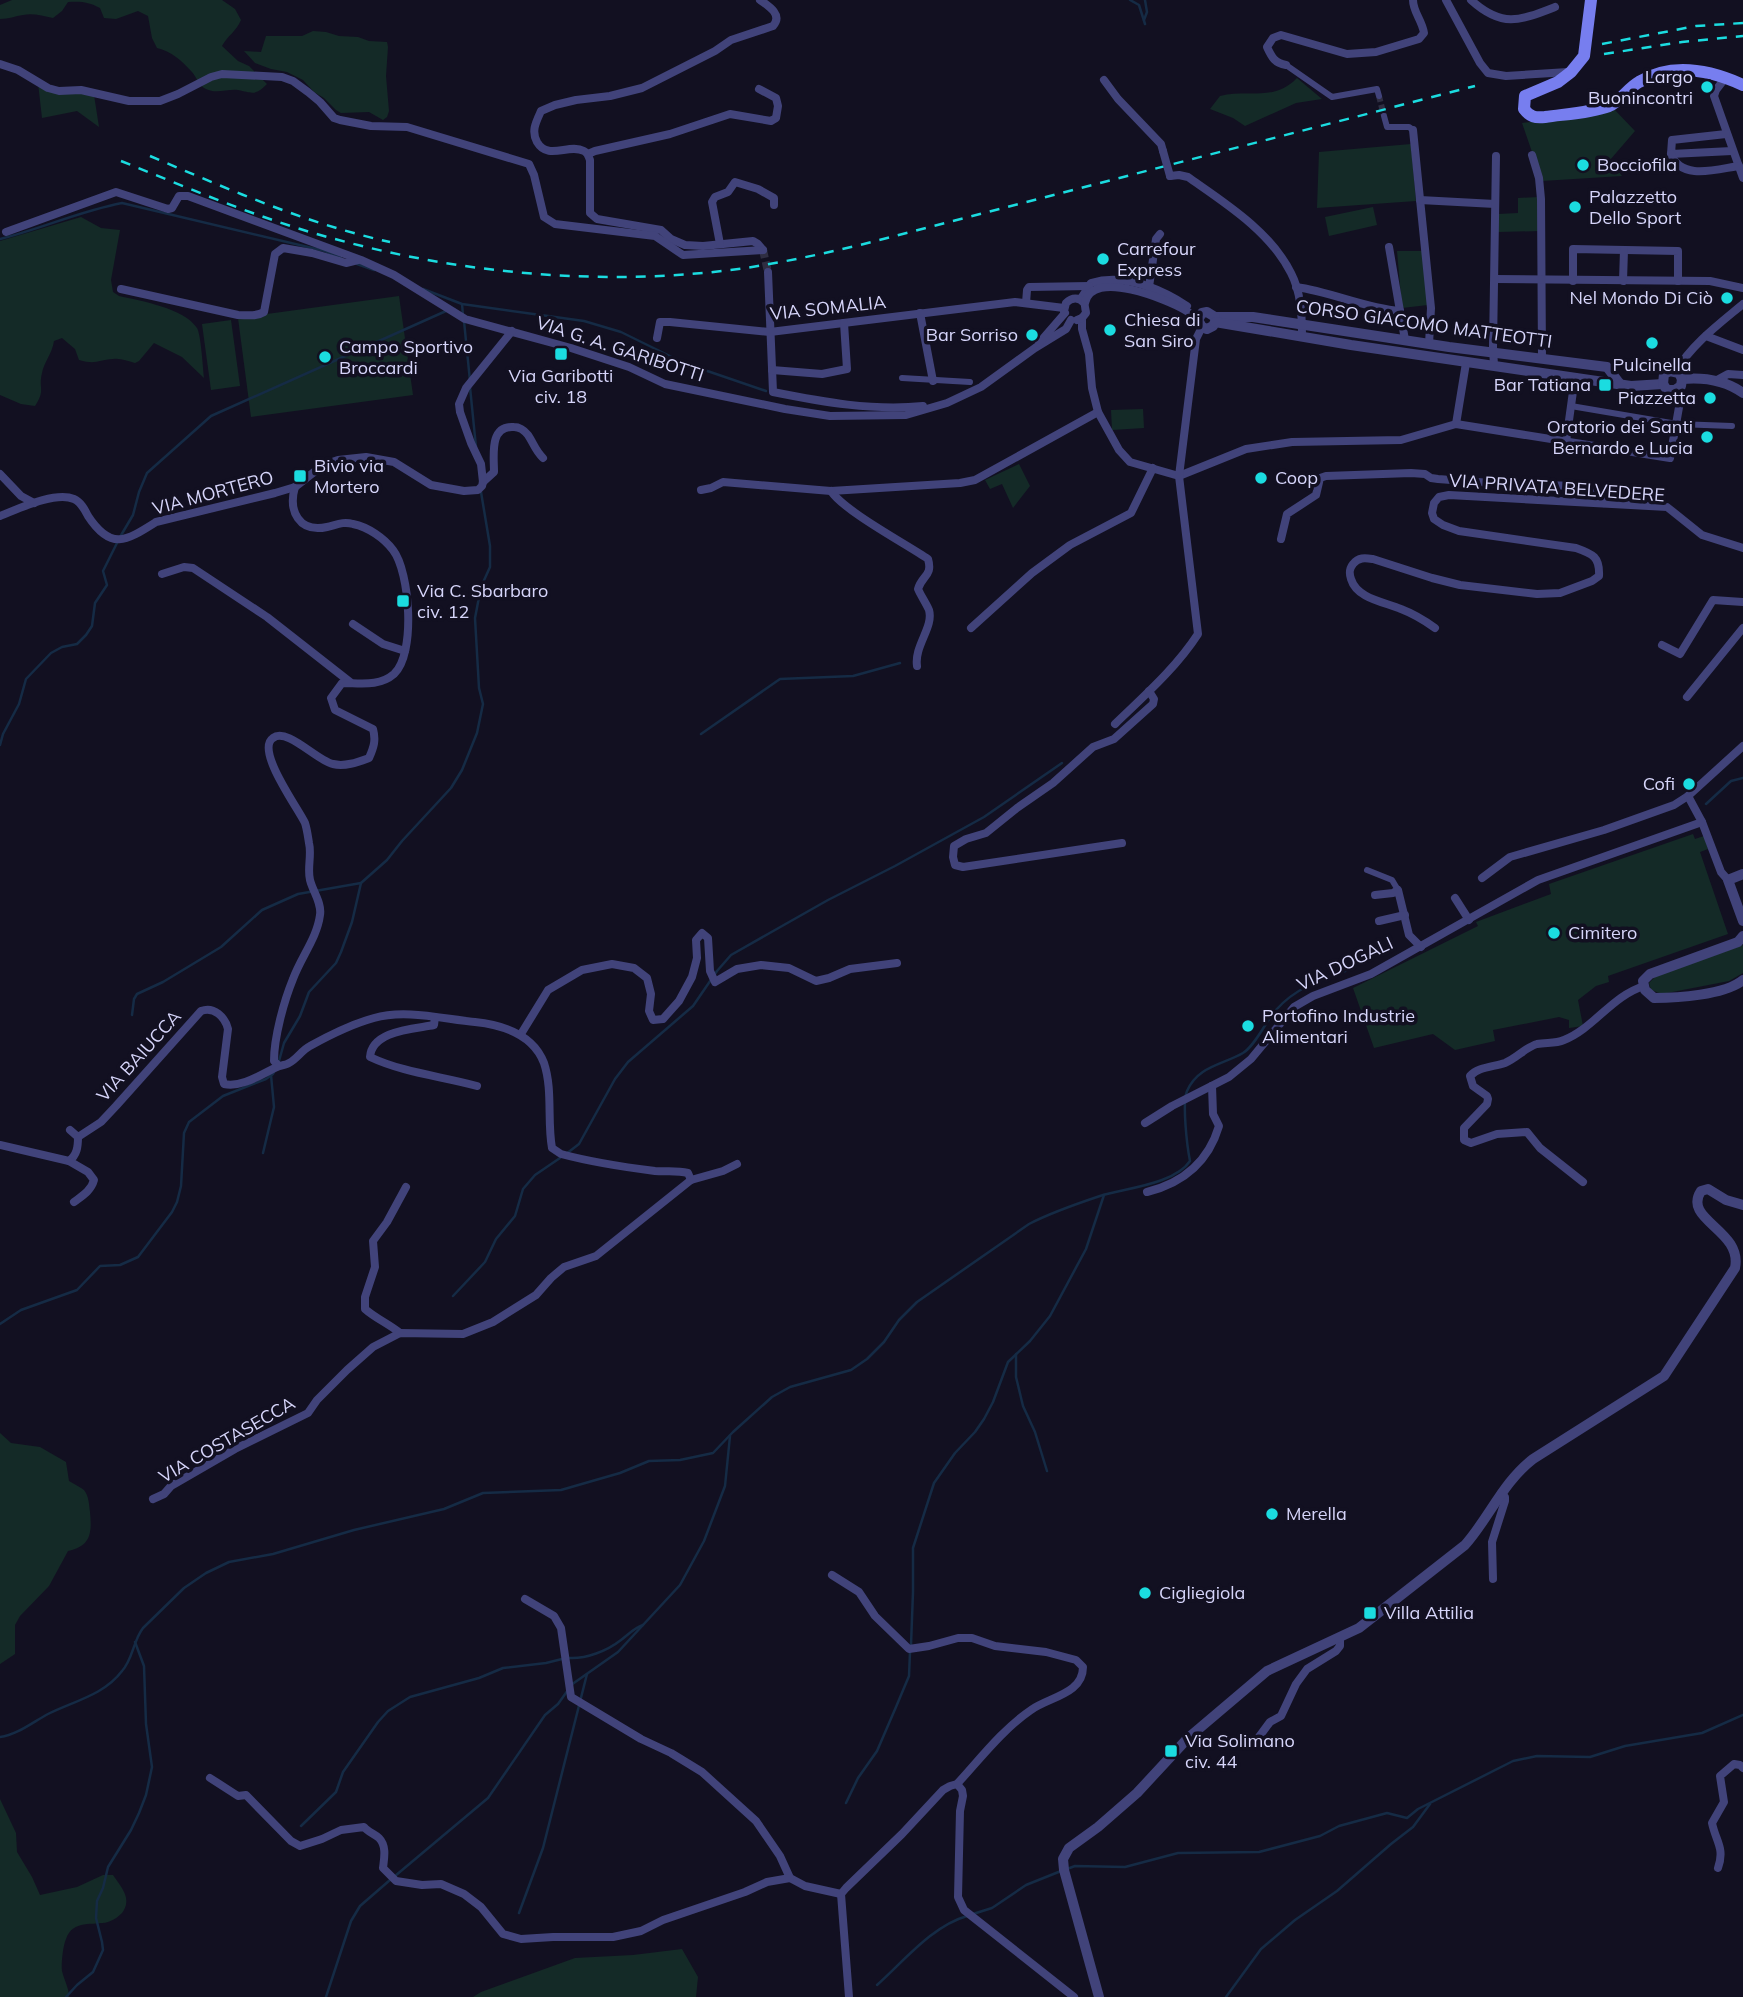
<svg xmlns="http://www.w3.org/2000/svg" width="1743" height="1997" font-family="Mulish,sans-serif">
<style>
.green{fill:#142a27}
.lines{fill:none;stroke-linecap:round;stroke-linejoin:round}
.stream{stroke:#152b45;stroke-width:2.5}
.pedestrian-tunnel{stroke:#2f2e42;stroke-width:6;stroke-dasharray:6 3;stroke-linecap:butt}
.minor-tunnel{stroke:#2f2e42;stroke-width:8;stroke-dasharray:8 4;stroke-linecap:butt}
.pedestrian{stroke:#41437a;stroke-width:6}
.minor{stroke:#41437a;stroke-width:8}
.tertiary{stroke:#41437a;stroke-width:10}
.secondary{stroke:#777eef;stroke-width:12}
.rail{stroke:#1bdce0;stroke-width:2.5;stroke-dasharray:10 9;stroke-linecap:butt}
.minor-bridge{stroke:#41437a;stroke-width:8}
.poi-dot{fill:#1bdce0;stroke:#121021;stroke-width:2.5}
.labels{text-anchor:middle;stroke-width:7;stroke-linejoin:round;paint-order:stroke}
.poi-label{font-size:18px;fill:#d6d5fa;stroke:#121021;text-anchor:start}
.street-label{font-size:18px;fill:#d6d5fa;stroke:#121021}
</style>
<rect width="100%" height="100%" fill="#121021"/>
<g class="green">
<path d="M12,0h210l13,9 6,11c-5,12 -13,15 -19,26l16,15 11,5 18,18c-12,12 -14,9 -29,6 -11,-1 -22,4 -32,-1 -7,-3 -9,-11 -14,-17 -10,-11 -21,-21 -35,-24l-5,-10 -4,-22 -10,-5 -22,8 -12,-1 -4,-10c-11,-6 -19,-7 -32,-6l-6,9 -9,7c-10,-2 -20,-5 -30,-3 -8,1 -14,4 -23,4v-14z"/>
<polygon points="313,31 326,32 339,36 358,37 369,41 387,42 388,47 386,76 389,111 387,117 383,120 369,112 341,113 336,110 324,98 314,92 303,80 287,72 271,69 255,63 244,51 261,52 266,36 302,36"/>
<path d="M1297,78l25,21 -26,4 -51,23 -12,-8 -23,-9 10,-13c28,-7 54,6 77,-18z"/>
<polygon points="38,83 94,95 99,127 77,111 42,118"/>
<polygon points="1613,108 1635,131 1610,160 1622,176 1542,181 1522,123 1590,114"/>
<polygon points="1411,144 1416,201 1317,208 1319,152"/>
<polygon points="1539,197 1540,231 1498,232 1498,214 1518,213 1518,198"/>
<polygon points="1373,207 1377,225 1329,236 1325,217"/>
<path d="M81,217l20,11 19,2 -9,50 2,12 6,4c22,5 65,12 78,32 4,7 6,40 7,50l-22,-21 -28,-14 -15,18 -4,2c-8,-2 -14,-5 -22,-4 -15,1 -17,6 -34,1l-4,-11 -13,-11 -8,3c-2,13 -10,21 -12,32 -4,16 4,16 -7,33l-14,-2 -21,-9v-154z"/>
<polygon points="1397,251 1423,251 1428,305 1402,308"/>
<polygon points="399,296 413,395 251,417 238,318"/>
<polygon points="231,320 240,386 211,390 202,324"/>
<polygon points="1143,409 1144,428 1112,430 1111,410"/>
<polygon points="1019,464 1030,486 1013,508 1002,484 990,489 985,480"/>
<polygon points="1693,834 1695,839 1704,836 1708,849 1700,852 1728,934 1608,976 1609,982 1596,986 1578,1000 1583,1026 1569,1028 1569,1020 1559,1017 1493,1030 1495,1041 1455,1050 1433,1034 1374,1048 1353,988 1478,926 1476,922 1551,894 1549,884"/>
<polygon points="1743,945 1743,973 1729,981 1662,994 1651,990 1649,983 1656,976"/>
<path d="M0,1433l11,10 29,4 26,15 3,19c5,3 11,6 15,9 5,6 5,15 6,22 2,21 1,34 -22,39l-19,35 -29,30 -5,9v29l-15,10z"/>
<path d="M0,1799l16,34 1,19 15,25 8,18 37,-8 26,-12h10c8,12 20,24 9,38 -4,4 -8,7 -14,9 -15,4 -35,-3 -42,17 -3,7 -5,24 -4,32 2,9 7,17 7,26h-69z"/>
<polygon points="682,1949 698,1977 696,1997 473,1997 481,1992 575,1958 633,1955"/>
</g>
<g class="lines">
<g class="stream">
<polyline points="1130,0 1139,5 1145,24"/>
<polyline points="1144,20 1147,12 1145,0"/>
<path d="M0,239c41,-10 80,-28 122,-36l203,48 16,7"/>
<polyline points="357,264 374,270"/>
<polyline points="423,289 462,304 584,321 621,332 684,363 766,391"/>
<polyline points="462,304 463,315"/>
<polyline points="464,321 470,381"/>
<polyline points="470,387 476,447"/>
<polyline points="120,537 133,515 139,492 147,473 211,416 446,311"/>
<polyline points="701,734 780,679 853,676 900,663"/>
<polyline points="0,745 3,734 19,704 26,679 51,653 62,647 77,644 86,635 92,626 95,603 107,585 103,571 117,543"/>
<polyline points="1706,804 1731,781 1743,778"/>
<polyline points="132,1015 134,999 137,994 163,982 221,947 262,910 298,894 361,883"/>
<polyline points="279,1061 284,1043 300,1016 309,992 336,963 341,952 352,922 361,883 387,860 402,841 451,788 462,770 477,733 483,704 479,688 475,618 481,587 490,567 490,546 481,492"/>
<polyline points="263,1153 274,1107 271,1075"/>
<polyline points="566,1154 579,1144 615,1079 628,1062 693,1006 717,971 731,955 828,900 895,866 984,817 1062,763"/>
<polyline points="453,1296 485,1262 496,1239 515,1216 523,1189 535,1175 560,1158"/>
<polyline points="0,1324 21,1310 77,1290 100,1266 120,1265 138,1257 172,1212 177,1202 181,1186 184,1133 189,1122 223,1096 266,1079 273,1074 275,1070"/>
<polyline points="1016,1354 1016,1377 1023,1406 1035,1432 1047,1471"/>
<polyline points="911,1645 913,1592 913,1548 934,1483 955,1453 975,1432 984,1419 993,1402 1008,1362 1030,1341 1050,1316 1086,1249 1104,1195"/>
<path d="M569,1658c17,1 38,-7 52,-18 8,-6 13,-12 22,-15"/>
<polyline points="571,1685 618,1652 680,1585 704,1541 725,1486 730,1436"/>
<path d="M0,1737c17,-2 33,-15 48,-23 26,-13 56,-19 74,-43 11,-12 11,-30 21,-43l41,-40 22,-15 23,-11 44,-8 81,-24 90,-21 39,-16 78,-3 59,-17 29,-12 31,-1 33,-7 20,-21 39,-35 18,-10 61,-17 16,-11 17,-17 15,-22 18,-18 112,-78c23,-12 47,-20 71,-28 26,-8 75,-12 90,-35 -3,-15 -8,-58 -3,-70 11,-25 35,-26 56,-38 12,-7 23,-32 33,-43 20,-23 47,-31 75,-41"/>
<polyline points="846,1803 858,1778 877,1751 896,1707 909,1676 910,1652"/>
<polyline points="301,1826 336,1792 343,1772 378,1722 388,1711 410,1697 479,1678 503,1668 546,1663 562,1659"/>
<polyline points="1067,1869 1075,1866 1125,1867 1178,1853 1259,1852 1320,1836 1339,1826 1387,1813 1407,1818 1418,1809 1513,1761 1537,1756 1590,1757 1625,1746 1702,1733 1743,1715"/>
<polyline points="395,1876 488,1798 545,1715 558,1704 568,1690"/>
<polyline points="519,1913 543,1848 587,1674"/>
<polyline points="973,1914 992,1908 1026,1885 1061,1871"/>
<path d="M877,1985c27,-24 55,-59 90,-69"/>
<polyline points="66,1997 77,1985 93,1972 103,1950 102,1942 96,1918 97,1901 103,1888 108,1867 131,1830 139,1813 146,1795 152,1767 146,1724 144,1666 135,1642"/>
<polyline points="326,1997 351,1921 360,1906 390,1880"/>
<polyline points="1226,1997 1261,1949 1295,1920 1337,1891 1391,1844 1413,1827 1430,1804"/>
</g>
<polyline class="pedestrian-tunnel" points="1379,96 1384,116"/>
<polyline class="minor-tunnel" points="763,250 768,272"/>
<g class="pedestrian">
<polyline points="1286,65 1332,97 1377,89 1379,96"/>
<polyline points="1384,116 1387,127 1409,127 1413,130"/>
<polyline points="902,378 970,382"/>
<polyline points="1571,406 1677,424 1732,426"/>
<polyline points="1367,870 1392,880 1398,890"/>
</g>
<g class="minor">
<path d="M760,0c9,6 23,15 13,26l-42,14 -16,11 -73,37 -32,8 -34,4 -21,5 -14,6c-5,11 -10,20 -4,31 11,19 32,1 47,9 4,2 4,4 6,9v53l7,6 64,11 10,9 14,6 18,1 50,-5 5,3 5,6"/>
<polyline points="1446,0 1480,63 1488,73 1506,76 1568,72"/>
<path d="M1471,0c31,28 48,21 84,7"/>
<polyline points="0,64 18,70 48,88 59,91 81,90 129,101 160,101 178,94 211,77 222,74 282,77 293,81 308,92 320,102 334,118 340,120 371,126 407,127 529,164 534,175 544,217 555,224 655,236 683,255 763,250"/>
<path d="M1286,65c-11,-2 -14,-7 -19,-18l6,-9 8,-3 66,19 29,-2 43,-13 5,-6c-2,-13 -11,-21 -11,-33"/>
<polyline points="1726,77 1716,90 1714,96 1743,178"/>
<polyline points="1104,80 1118,99 1161,144 1163,151"/>
<polyline points="1413,130 1431,308 1429,344"/>
<polyline points="1726,134 1672,140 1671,154 1732,151"/>
<polyline points="588,154 595,151 670,134 730,114 771,121 776,118 778,106 776,98 759,89"/>
<path d="M1671,154c10,27 46,15 68,12"/>
<polyline points="1532,155 1539,178 1541,199 1542,358"/>
<path d="M1170,176l9,-1 9,2c37,26 82,54 103,96 10,19 11,42 11,64"/>
<polyline points="1420,200 1495,204"/>
<polyline points="6,232 116,192 168,209 172,208 179,196 188,196 361,260 394,275 465,319 571,348 629,367 665,384 785,409 830,416 906,415 947,403 981,387 1035,348 1066,329 1071,320"/>
<polyline points="720,244 712,202 715,197 728,192 735,182 758,189 774,198 774,205"/>
<polyline points="1389,247 1405,340"/>
<path d="M768,272l5,120c50,10 99,19 150,14"/>
<polyline points="1495,279 1710,281 1743,288"/>
<polyline points="1573,281 1573,249 1678,251 1678,281"/>
<polyline points="1623,281 1624,250"/>
<polyline points="1149,287 1156,239 1160,234"/>
<path d="M1296,287c36,5 68,21 104,24"/>
<path d="M121,289l117,26c9,0 18,2 26,-3l11,-58 8,-6 29,5 34,10 12,-3"/>
<path d="M1082,297l9,-14c34,-10 68,5 96,23"/>
<polyline points="1026,303 1027,290 1029,287 1089,286"/>
<path d="M1064,311l2,-8c6,-6 13,-6 18,0"/>
<polyline points="920,313 933,381"/>
<polyline points="1082,318 1082,329 1089,354 1092,388 1098,412 1119,450 1130,462 1179,476 1246,449 1292,442 1401,440 1456,424 1670,458 1681,396 1678,389"/>
<path d="M1077,320l5,-2 4,-5c0,-3 -2,-7 -1,-10 7,-35 83,-3 100,7 5,3 9,7 13,10"/>
<polyline points="1706,336 1743,350"/>
<polyline points="657,338 660,322 670,322 770,332 1015,302 1064,308"/>
<polyline points="1039,343 1065,313"/>
<polyline points="1494,366 1493,347 1496,156"/>
<polyline points="772,370 822,374 847,369 844,323"/>
<path d="M1676,371c16,-27 43,-47 67,-67"/>
<polyline points="1717,380 1728,374 1743,375"/>
<polyline points="1456,424 1466,363"/>
<polyline points="1566,442 1575,377"/>
<polyline points="0,474 21,496 34,503"/>
<path d="M483,482l11,-10c0,-16 -5,-47 20,-45 5,0 10,3 14,8 6,9 7,15 15,23"/>
<polyline points="701,490 711,488 723,482 831,491 960,483 975,480 1098,412"/>
<path d="M831,491c13,20 75,53 97,68 5,17 -6,16 -10,30 3,7 8,14 11,21 5,17 -15,36 -12,56"/>
<path d="M0,516c18,-7 55,-25 74,-17 7,3 11,11 14,17 23,35 38,25 68,6l119,-29 20,-6 28,-22 15,-5 28,-3 28,5 37,23 33,6 14,-1 4,-4 1,-4 -2,-18 -10,-21 -11,-31 -1,-8 7,-16 46,-57"/>
<polyline points="1281,539 1287,514 1316,495 1320,478 1326,476 1411,473 1425,474 1431,478 1438,479 1504,484 1578,486 1590,490 1598,495 1604,503"/>
<polyline points="162,574 184,567 193,568 267,617 350,682"/>
<polyline points="353,624 383,644 405,651"/>
<polyline points="971,628 1032,573 1070,545 1131,513 1153,468"/>
<path d="M1435,628c-11,-8 -21,-14 -34,-19 -16,-7 -44,-10 -50,-30 -2,-6 -2,-10 2,-15 6,-7 12,-6 20,-5l59,19 28,7 77,9 23,-1 32,-12 7,-5c1,-19 -6,-22 -23,-28l-117,-17 -16,-6 -9,-6 -2,-6 2,-10 5,-6 10,-2 218,12 35,28 41,13"/>
<polyline points="1662,645 1680,654 1713,600 1743,602"/>
<polyline points="1687,697 1743,628"/>
<path d="M1115,724c29,-28 61,-56 83,-90l-19,-158 17,-137 6,-12"/>
<polyline points="1702,822 1721,872 1728,880"/>
<polyline points="1122,843 963,867 955,865 953,857 954,846 966,839 986,833 1017,808 1053,783 1093,747 1114,739 1153,704 1154,699 1149,691"/>
<polyline points="1482,878 1510,857 1604,830 1674,805 1688,796 1743,746"/>
<polyline points="1375,895 1393,893 1398,890 1409,935 1421,947"/>
<polyline points="1455,898 1469,920"/>
<polyline points="1379,921 1405,915"/>
<path d="M435,1017l-1,8c-19,4 -62,5 -64,32 34,16 71,19 107,29"/>
<polyline points="521,1034 548,990 582,970 612,964 634,968 647,978 651,994 649,1011 653,1020 663,1019 679,1001 692,977 697,958 696,940 702,933 708,938 710,971 715,982 737,969 761,965 789,968 816,981 829,978 850,969 897,963"/>
<path d="M279,1066l-5,-5c0,-24 10,-60 19,-82 8,-22 24,-41 27,-64 2,-12 -7,-23 -10,-35 -3,-12 2,-25 -1,-37 -1,-6 -2,-14 -4,-20 -7,-15 -50,-73 -32,-85 14,-11 44,23 60,26 12,3 25,-2 36,-6 5,-11 7,-18 4,-29l-38,-19 -4,-12 11,-15c18,0 37,4 52,-9 22,-20 16,-102 -1,-124 -9,-12 -25,-23 -40,-26 -10,-3 -17,1 -26,3 -28,6 -39,-16 -32,-40"/>
<polyline points="1145,1123 1172,1106 1229,1077 1251,1059 1294,1007 1313,996 1371,974 1538,880 1702,822 1688,796"/>
<path d="M70,1130l8,7 23,-15 15,-16 85,-95c13,-5 24,6 27,18l-6,48 2,7c19,4 39,-11 55,-18 1,0 9,-2 10,-3 8,-4 13,-13 21,-17 20,-11 42,-22 64,-28 31,-9 69,1 101,4 28,3 58,12 69,41 9,27 3,58 8,85l9,6c30,8 62,13 94,17 11,1 21,-1 33,2l3,7"/>
<path d="M0,1145l69,16c8,-6 9,-14 9,-24"/>
<path d="M69,1161l19,11 6,8c-3,11 -12,16 -20,22"/>
<path d="M1583,1182l-43,-34 -13,-16 -30,2 -26,9 -7,-3v-12l23,-24 1,-5 -1,-3 -14,-10 -3,-10c8,-9 23,-9 35,-13 12,-5 21,-16 32,-19 9,-2 18,0 27,-4 30,-12 48,-44 80,-54"/>
<path d="M1147,1192c36,-9 61,-29 72,-66l-6,-12 -1,-28"/>
<path d="M400,1333c-11,-9 -25,-15 -35,-24v-12l10,-30 -2,-26 14,-19 19,-35"/>
<polyline points="153,1499 164,1494 171,1486 235,1449 308,1413 317,1400 347,1370 373,1347 400,1333 463,1334 493,1322 536,1295 551,1278 564,1267 596,1256 691,1180 723,1171 737,1164"/>
<path d="M832,1575l27,17 16,24 34,33 20,-3 29,-8h14l23,8 51,6 30,8 7,7c0,27 -34,30 -52,43 -28,19 -51,49 -74,74l-7,2 -7,4 -41,44 -56,54 -5,6 8,103"/>
<polyline points="1493,1579 1492,1542 1505,1501 1505,1497 1501,1493"/>
<polyline points="525,1599 554,1616 561,1628 571,1697 641,1739 671,1753 702,1772 756,1821 780,1856 790,1878 805,1886 841,1894"/>
<polyline points="1253,1745 1270,1722 1281,1716 1296,1684 1307,1669 1336,1651 1340,1646 1340,1638"/>
<path d="M210,1778l28,18 8,-1 45,46 9,5 22,-7 19,-9 23,-3c4,5 11,7 15,11 8,8 5,21 4,30l13,13 26,4 19,-1 23,10 17,13 22,27 18,5 32,-2h60l28,-6 22,-11 82,-28 22,-10 23,-4"/>
<polyline points="957,1784 962,1790 963,1796 960,1811 958,1897 964,1910 1074,1997"/>
<path d="M1718,1868c7,-20 -2,-26 -6,-45l12,-21 -4,-26 14,-12 6,1 3,3"/>
</g>
<g class="tertiary">
<polyline points="1215,317 1253,317 1449,347 1607,367 1620,384"/>
<polyline points="1215,317 1207,312 1202,313 1198,320 1202,327 1207,329 1213,326 1215,322"/>
<polyline points="1215,322 1351,345 1631,386 1663,384"/>
<path d="M1682,379c22,-2 43,1 61,14"/>
<polyline points="1663,384 1664,374 1670,371 1679,373 1682,379"/>
<polyline points="1663,384 1667,390 1675,390 1681,386 1682,379"/>
<polyline points="1743,874 1728,880 1743,921"/>
<path d="M1743,936l-5,6 -88,32 -7,7 2,9 9,8c23,0 71,-3 89,-18"/>
<path d="M1099,1997l-35,-127 -1,-11 6,-11 29,-21 39,-34 51,-55 79,-67 92,-43 106,-83c24,-27 38,-63 68,-86l131,-83 71,-108c8,-38 -53,-48 -34,-77l7,-2 18,11 17,5"/>
</g>
<path class="secondary" d="M1591,0l-7,56 -13,16 -13,10 -33,14 -1,13c6,8 11,9 21,8 21,-3 45,-4 64,-11 12,-5 19,-18 30,-24 33,-20 71,-12 104,3"/>
<g class="rail">
<polyline points="1602,44 1696,26 1743,23"/>
<polyline points="1604,54 1682,42 1743,36"/>
<path d="M150,156c78,33 157,68 240,86"/>
<path d="M121,161c70,28 141,59 214,78 132,36 275,48 411,29 38,-6 76,-14 114,-23l615,-159"/>
</g>
<polyline class="minor-bridge" points="1163,151 1170,176"/>
</g>
<g class="poi-dot">
<circle cx="1707" cy="87" r="7"/>
<circle cx="1583" cy="165" r="7"/>
<circle cx="1575" cy="207" r="7"/>
<circle cx="1103" cy="259" r="7"/>
<circle cx="1727" cy="298" r="7"/>
<circle cx="1110" cy="330" r="7"/>
<circle cx="1032" cy="335" r="7"/>
<circle cx="1652" cy="343" r="7"/>
<rect x="554" y="347" width="14" height="14" rx="3.5"/>
<circle cx="325" cy="357" r="7"/>
<rect x="1598" y="378" width="14" height="14" rx="3.5"/>
<circle cx="1710" cy="398" r="7"/>
<circle cx="1707" cy="437" r="7"/>
<rect x="293" y="469" width="14" height="14" rx="3.5"/>
<circle cx="1261" cy="478" r="7"/>
<rect x="396" y="594" width="14" height="14" rx="3.5"/>
<circle cx="1689" cy="784" r="7"/>
<circle cx="1554" cy="933" r="7"/>
<circle cx="1248" cy="1026" r="7"/>
<circle cx="1272" cy="1514" r="7"/>
<circle cx="1145" cy="1593" r="7"/>
<rect x="1363" y="1606" width="14" height="14" rx="3.5"/>
<rect x="1164" y="1744" width="14" height="14" rx="3.5"/>
</g>
<g class="labels">
<g class="poi-label">
<text x="1693" y="83" text-anchor="end">Largo<tspan x="1693" dy="21">Buonincontri</tspan></text>
<text x="1597" y="171">Bocciofila</text>
<text x="1589" y="203">Palazzetto<tspan x="1589" dy="21">Dello Sport</tspan></text>
<text x="1117" y="255">Carrefour<tspan x="1117" dy="21">Express</tspan></text>
<text x="1713" y="304" text-anchor="end">Nel Mondo Di Ciò</text>
<text x="1124" y="326">Chiesa di<tspan x="1124" dy="21">San Siro</tspan></text>
<text x="1018" y="341" text-anchor="end">Bar Sorriso</text>
<text x="339" y="353">Campo Sportivo<tspan x="339" dy="21">Broccardi</tspan></text>
<text x="1652" y="371" text-anchor="middle">Pulcinella</text>
<text x="561" y="382" text-anchor="middle">Via Garibotti<tspan x="561" dy="21">civ. 18</tspan></text>
<text x="1591" y="391" text-anchor="end">Bar Tatiana</text>
<text x="1696" y="404" text-anchor="end">Piazzetta</text>
<text x="1693" y="433" text-anchor="end">Oratorio dei Santi<tspan x="1693" dy="21">Bernardo e Lucia</tspan></text>
<text x="314" y="472">Bivio via<tspan x="314" dy="21">Mortero</tspan></text>
<text x="1275" y="484">Coop</text>
<text x="417" y="597">Via C. Sbarbaro<tspan x="417" dy="21">civ. 12</tspan></text>
<text x="1675" y="790" text-anchor="end">Cofi</text>
<text x="1568" y="939">Cimitero</text>
<text x="1262" y="1022">Portofino Industrie<tspan x="1262" dy="21">Alimentari</tspan></text>
<text x="1286" y="1520">Merella</text>
<text x="1159" y="1599">Cigliegiola</text>
<text x="1384" y="1619">Villa Attilia</text>
<text x="1185" y="1747">Via Solimano<tspan x="1185" dy="21">civ. 44</tspan></text>
</g>
<g class="street-label">
<text transform="translate(828 308) rotate(-6)" y="6">VIA SOMALIA</text>
<text transform="translate(1424 324) rotate(8)" y="6">CORSO GIACOMO MATTEOTTI</text>
<text transform="translate(620 349) rotate(18)" y="6">VIA G. A. GARIBOTTI</text>
<text transform="translate(1557 488) rotate(4)" y="6">VIA PRIVATA BELVEDERE</text>
<text transform="translate(213 493) rotate(-15)" y="6">VIA MORTERO</text>
<text transform="translate(1345 964) rotate(-25)" y="6">VIA DOGALI</text>
<text transform="translate(139 1056) rotate(-48)" y="6">VIA BAIUCCA</text>
<text transform="translate(227 1440) rotate(-30)" y="6">VIA COSTASECCA</text>
</g>
</g>
</svg>
